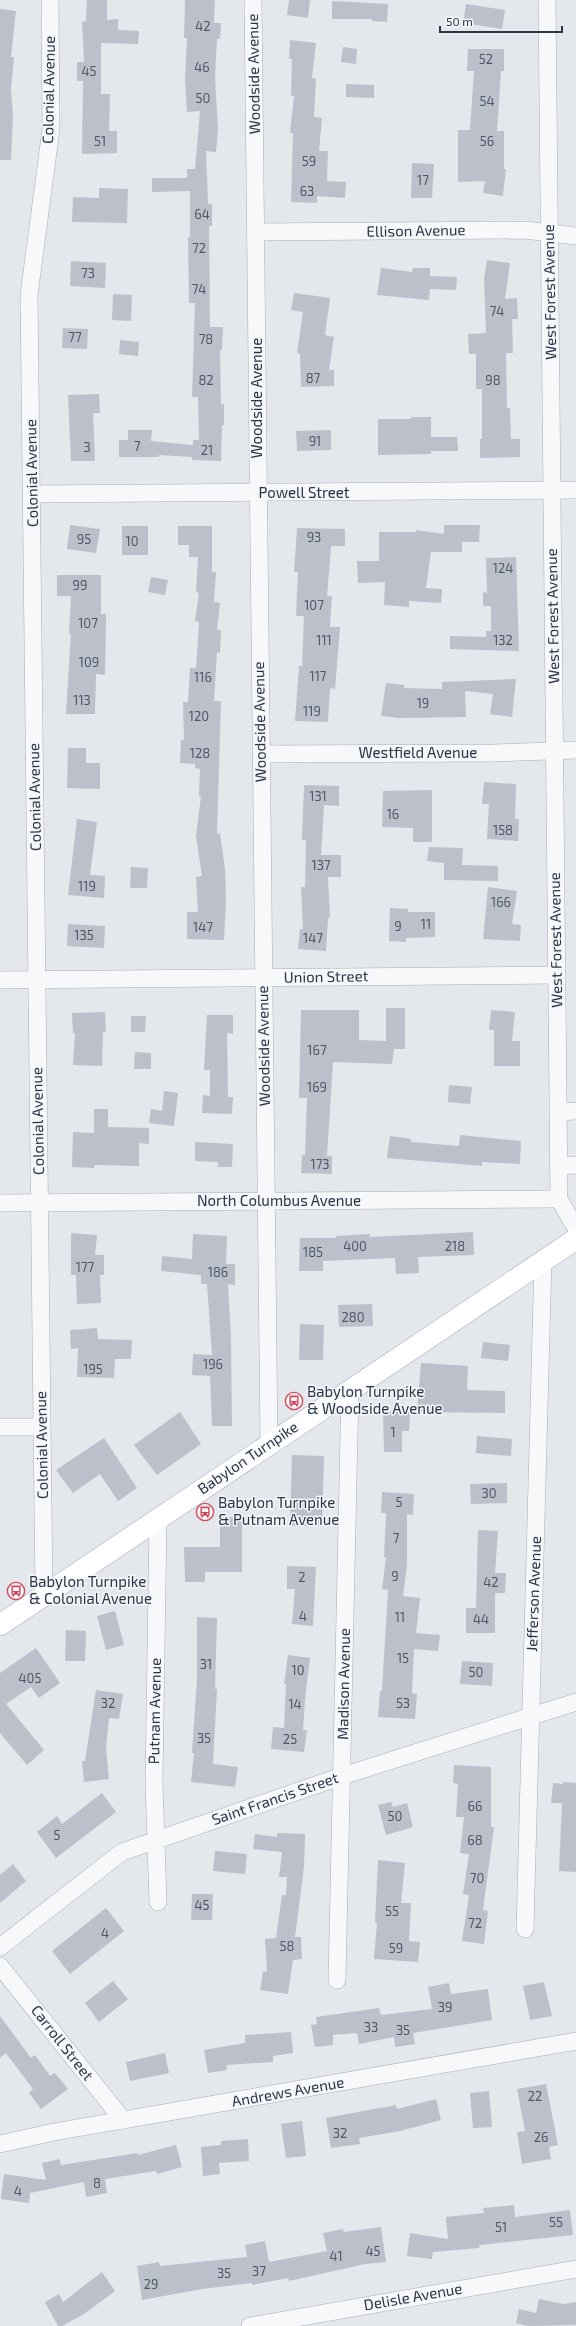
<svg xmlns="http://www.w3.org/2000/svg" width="576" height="2326" font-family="'Exo 2',sans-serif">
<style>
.building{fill:#bbc0ca}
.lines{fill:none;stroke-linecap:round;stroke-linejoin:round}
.minor-casing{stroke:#a9aeb7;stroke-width:18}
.major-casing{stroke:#a3abb8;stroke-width:22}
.minor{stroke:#f7f8fa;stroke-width:17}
.major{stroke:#fff;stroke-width:21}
.labels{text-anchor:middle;stroke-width:3;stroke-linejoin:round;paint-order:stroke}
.number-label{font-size:13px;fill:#4f5766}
.street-label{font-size:15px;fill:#2b3445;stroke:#f4f6f9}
.poi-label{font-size:15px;fill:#2b3445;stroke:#f4f6f9;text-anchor:start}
</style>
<rect width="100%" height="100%" fill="#e4e7ec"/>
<g class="building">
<polygon points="87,0 107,0 107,20 118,19 118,30 139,31 138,44 101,43 101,94 110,94 109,131 117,131 117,153 82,154 83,81 77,81 77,62 84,62 82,22 86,21"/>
<polygon points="185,0 215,0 214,23 221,23 220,39 217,39 215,78 218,129 216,152 206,151 208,204 212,204 212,226 209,226 210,327 223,327 222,350 220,350 221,404 224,404 224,425 222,425 221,461 192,460 192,457 159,455 159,457 119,457 119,440 128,440 128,430 152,430 151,441 193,445 193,440 199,440 198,397 192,397 195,303 189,303 188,237 190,237 190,191 152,192 152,178 187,178 187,169 195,169 200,111 187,112 185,78 187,38 184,38"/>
<polygon points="289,0 310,0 308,18 287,15"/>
<polygon points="332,1 388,4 387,22 372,21 372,19 332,19"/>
<polygon points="466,4 505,10 502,29 463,23"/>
<polygon points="0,9 16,11 11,57 14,57 11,89 13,115 11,160 0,160"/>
<polygon points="290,40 316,43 312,78 316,79 314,117 322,118 319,151 328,151 327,181 346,182 345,198 317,196 317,203 291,202 293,133 290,133 294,96 291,96 292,59 289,59"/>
<polygon points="343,47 357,49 356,64 341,62"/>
<polygon points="468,49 504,49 504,71 501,71 497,131 504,131 504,169 506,169 503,196 483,193 485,181 458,182 458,130 470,130 474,71 467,71"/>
<polygon points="346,84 374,85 374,98 346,97"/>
<polygon points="412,163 434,164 432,198 411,198"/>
<polygon points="99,188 128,189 127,223 72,222 73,197 99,198"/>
<polygon points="487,260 510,263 505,299 517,298 518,319 512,319 513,353 506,353 507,408 510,408 511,439 520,439 520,457 480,458 480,439 482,439 482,389 476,389 476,354 469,354 468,334 486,333 484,279"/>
<polygon points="71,261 106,263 105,288 70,286"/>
<polygon points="381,268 412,272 413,268 430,268 430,276 457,277 456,290 430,289 429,300 377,295"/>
<polygon points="294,293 330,298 325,335 334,337 329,370 334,370 334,386 301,387 300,354 297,353 303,312 291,310"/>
<polygon points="113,294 132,295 131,321 112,320"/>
<polygon points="63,328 88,329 87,349 62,348"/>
<polygon points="120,340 139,342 138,356 119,354"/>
<polygon points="99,394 100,413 93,413 95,461 71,461 68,395"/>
<polygon points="411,417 431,417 431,437 457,437 458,451 431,451 431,454 378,455 378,419 411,419"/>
<polygon points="331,430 331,450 297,451 296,431"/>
<polygon points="70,525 100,529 96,553 67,549"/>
<polygon points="444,525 480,525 479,542 462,542 462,552 431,552 426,588 442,589 441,603 409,601 409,607 384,605 385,582 358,583 357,561 379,561 379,532 416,532 416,530 444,534"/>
<rect x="122" y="526" width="26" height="29"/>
<polygon points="178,526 212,526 212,572 216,572 214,602 220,603 217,630 221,630 220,653 217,652 214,701 221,701 217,834 220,833 225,869 226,899 224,940 187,939 187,912 198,912 196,877 202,876 196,836 201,796 199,796 200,769 195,768 195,764 180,763 181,740 184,740 183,702 188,702 190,668 196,668 199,622 195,621 199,593 196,592 198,557 189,557 189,545 178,545"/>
<polygon points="297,528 345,529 345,546 331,546 327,596 332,596 330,627 340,627 335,689 330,688 328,722 295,721 299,666 302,666 304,616 296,616 298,572 294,572"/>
<polygon points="516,557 519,651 450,649 450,636 486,637 486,631 491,631 491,606 483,606 483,592 487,593 486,558"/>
<polygon points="57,575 101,575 101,614 106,614 105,675 96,674 95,714 66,714 71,634 69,634 71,596 57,596"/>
<polygon points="151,577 168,580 165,595 148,592"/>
<polygon points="516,679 512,717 490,714 493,694 465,691 466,717 400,718 381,716 386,683 404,685 404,688 442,689 442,682"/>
<polygon points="68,748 86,748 86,763 100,763 100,789 67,788"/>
<polygon points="484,782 516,784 515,819 519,819 518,841 487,839 489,804 482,804"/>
<polygon points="304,785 339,786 339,806 324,805 321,855 341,855 341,877 328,877 330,918 328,918 326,951 298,949 300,929 303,929 301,887 305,887 306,840 302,840"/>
<polygon points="432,790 432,842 413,842 413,828 382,827 383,791"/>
<polygon points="77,819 97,822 90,875 105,876 104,898 68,895"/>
<polygon points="429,847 463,848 462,865 498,866 498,881 444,880 444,863 427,861"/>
<polygon points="131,867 148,868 147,888 130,888"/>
<polygon points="488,887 517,891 512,924 521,925 520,941 483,939"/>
<polygon points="390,908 408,909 408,912 435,912 435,937 406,938 406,942 389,941"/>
<polygon points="68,924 105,926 104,948 67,946"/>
<polygon points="386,1008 405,1008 405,1049 394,1049 392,1064 333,1062 327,1156 332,1156 332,1174 301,1173 302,1155 305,1155 307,1098 299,1098 301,1010 359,1010 359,1040 386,1041"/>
<polygon points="491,1010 515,1012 512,1041 520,1041 520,1066 494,1066 494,1030 489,1030"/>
<polygon points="105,1012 106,1032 103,1032 102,1066 73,1065 75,1033 73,1033 72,1013"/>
<polygon points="207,1015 233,1015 233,1034 227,1033 228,1097 233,1097 232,1114 202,1113 203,1095 210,1096 210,1070 204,1070"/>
<polygon points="131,1016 146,1016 145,1032 131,1032"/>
<polygon points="135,1052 151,1053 151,1069 134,1069"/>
<polygon points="449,1085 472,1087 470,1104 448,1102"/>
<polygon points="164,1091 178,1093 174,1126 149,1123 151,1109 162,1111"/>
<polygon points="94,1109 108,1109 108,1127 149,1128 149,1144 139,1143 139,1166 94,1165 94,1168 72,1167 73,1132 94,1133"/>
<polygon points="460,1135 521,1141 520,1164 482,1162 482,1166 387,1158 390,1136 411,1139 411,1142 459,1146"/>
<polygon points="195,1142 233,1144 232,1167 218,1167 218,1162 195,1161"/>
<polygon points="473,1232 474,1255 418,1257 419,1273 396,1274 395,1258 323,1261 323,1271 299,1271 300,1238 336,1238 336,1236 370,1234 370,1237"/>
<polygon points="71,1233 97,1235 95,1255 104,1255 104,1275 100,1275 101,1303 77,1304 76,1275 71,1275"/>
<polygon points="193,1234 227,1236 226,1264 235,1264 235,1285 228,1284 231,1337 232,1426 212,1426 210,1376 192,1375 193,1354 212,1355 207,1284 201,1284 201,1275 161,1271 162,1256 192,1259"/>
<polygon points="372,1304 373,1326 339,1327 338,1305"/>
<polygon points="300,1324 324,1325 323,1360 299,1360"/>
<polygon points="97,1328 98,1339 132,1340 131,1359 115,1359 114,1378 77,1377 78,1348 71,1349 70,1330"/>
<polygon points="483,1342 510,1345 508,1361 481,1358"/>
<polygon points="421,1363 468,1366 467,1390 505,1391 505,1413 417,1412"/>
<polygon points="410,1411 409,1431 402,1431 402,1452 384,1452 383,1412"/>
<polygon points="180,1412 201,1444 157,1475 134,1445"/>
<polygon points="477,1436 512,1439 511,1456 476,1453"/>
<polygon points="104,1438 137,1488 118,1501 100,1474 73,1493 56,1470"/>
<polygon points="292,1455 324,1456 322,1526 290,1526"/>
<polygon points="507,1483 507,1503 471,1504 470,1484"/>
<polygon points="382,1492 414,1494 413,1515 407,1514 407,1565 403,1596 420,1598 416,1633 440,1635 438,1651 414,1649 412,1693 417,1694 415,1719 378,1717 380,1691 382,1691 388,1590 382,1589 386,1557 384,1557 386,1513 381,1513"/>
<polygon points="220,1517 242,1517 242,1572 205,1572 205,1582 185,1582 184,1547 220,1547"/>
<polygon points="478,1530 498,1531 495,1573 506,1573 505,1593 495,1593 495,1633 466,1633 466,1608 476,1608"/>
<polygon points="287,1566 316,1567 313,1626 292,1624 295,1589 287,1589"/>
<polygon points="115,1611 124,1645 106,1650 97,1616"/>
<polygon points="197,1617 217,1618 215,1689 217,1689 213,1764 238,1767 235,1787 191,1782 194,1753 192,1753 197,1679"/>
<polygon points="66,1630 86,1631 85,1661 65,1661"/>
<polygon points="36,1648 60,1683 39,1698 31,1687 6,1704 44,1750 27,1765 0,1733 0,1673"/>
<polygon points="288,1655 310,1658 305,1699 303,1730 307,1730 304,1752 271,1749 273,1727 284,1728 286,1684 284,1684"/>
<polygon points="462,1661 493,1663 492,1686 460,1684"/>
<polygon points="96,1690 123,1694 119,1719 109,1718 106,1748 109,1779 84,1782 82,1761 85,1761"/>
<polygon points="454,1765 491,1767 491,1827 494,1827 483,1910 488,1911 484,1944 462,1941 469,1895 463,1894 469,1854 460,1853 464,1817 456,1817 458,1784 453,1783"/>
<polygon points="563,1782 576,1783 576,1872 559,1871 562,1803 551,1803 553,1783 563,1784"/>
<polygon points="102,1793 116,1812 56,1858 37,1832 57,1816 62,1824"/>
<polygon points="391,1802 393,1807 407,1803 413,1827 386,1835 378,1805"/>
<polygon points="277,1833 305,1834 304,1867 295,1937 301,1937 302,1959 293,1960 288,1994 260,1990 263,1971 267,1972 265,1939 276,1938 282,1895 286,1895 287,1877 279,1877 282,1852 253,1849 255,1834 277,1837"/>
<polygon points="215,1851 247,1854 245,1874 213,1871"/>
<polygon points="378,1860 405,1863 401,1903 411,1903 409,1941 420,1942 418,1962 374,1959 377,1923 375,1923"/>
<polygon points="13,1864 26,1881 0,1903 0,1875"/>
<polygon points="192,1894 213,1894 212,1920 191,1920"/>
<polygon points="106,1908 124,1931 70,1974 52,1951"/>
<polygon points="113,1981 128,1999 99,2022 85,2003"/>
<polygon points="544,1982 552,2016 530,2020 523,1986"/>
<polygon points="449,1983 451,1994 488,1989 492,2020 413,2033 415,2044 395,2047 394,2037 359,2044 357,2033 333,2035 333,2045 315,2047 311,2025 317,2024 316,2017 379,2008 381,2015 432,2009 428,1987"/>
<polygon points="0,2016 31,2058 35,2055 50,2076 55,2073 68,2089 41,2109 29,2093 33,2089 6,2053 0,2058"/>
<polygon points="291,2032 293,2053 273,2056 273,2062 226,2065 227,2070 208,2073 204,2050 245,2043 245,2035"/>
<polygon points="165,2053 169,2073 130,2081 126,2062"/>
<polygon points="546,2084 558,2145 549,2147 551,2159 522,2164 517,2132 525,2131 517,2089"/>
<polygon points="489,2091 492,2127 473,2128 470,2093"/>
<polygon points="436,2099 441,2120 400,2131 359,2138 360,2144 331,2148 326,2118 396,2105 397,2109"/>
<polygon points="302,2121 306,2156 286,2158 281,2124"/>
<polygon points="248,2139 249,2161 219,2163 220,2174 203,2176 201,2147 221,2145 221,2141"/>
<polygon points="176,2145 182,2167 157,2174 156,2171 105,2179 107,2193 86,2197 84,2182 30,2193 29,2203 1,2199 4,2174 46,2180 42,2163 60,2159 61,2165 138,2153 138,2155"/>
<polygon points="514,2205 515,2217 570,2210 573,2235 480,2245 479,2248 433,2252 432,2259 407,2256 410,2233 448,2239 446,2217 484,2213 483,2208"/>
<polygon points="381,2227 386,2262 365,2264 289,2281 288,2278 252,2285 252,2283 202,2289 142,2300 137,2266 159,2262 160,2266 247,2257 245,2245 265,2241 269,2262 327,2251 323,2233 343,2229 344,2232"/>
<polygon points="102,2272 115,2291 84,2314 62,2326 58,2326 45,2302 59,2294 63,2302"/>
<polygon points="539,2299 563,2304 576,2302 576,2325 529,2326 516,2323 519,2309 536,2313"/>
</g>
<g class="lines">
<defs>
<g id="minor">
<polyline points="253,0 269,1444"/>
<polyline points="547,0 559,1199 576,1228"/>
<polyline points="256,232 525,230 576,236"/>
<polyline points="32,494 576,490"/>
<polyline points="261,754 493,753 576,750"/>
<polyline points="0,980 556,975"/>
<polyline points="558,1112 576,1111"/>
<polyline points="558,1166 576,1165"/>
<polyline points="0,1203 559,1199"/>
<polyline points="0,1427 41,1427"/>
<polyline points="44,1595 29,295 51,129 50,0"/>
<polyline points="158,1902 154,1783 158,1519"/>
<polyline points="525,1929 543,1260"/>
<polyline points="0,1947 122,1852 342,1776 576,1702"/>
<polyline points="0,1966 123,2120"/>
<polyline points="337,1980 350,1389"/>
<polyline points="0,2144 54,2132 576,2041"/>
<polyline points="250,2326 576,2269"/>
</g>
<polyline id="major" points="0,1625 576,1239"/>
</defs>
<use href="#minor" class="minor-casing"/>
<use href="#major" class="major-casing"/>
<use href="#minor" class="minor"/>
<use href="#major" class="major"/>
</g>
<defs>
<symbol id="bus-ring" viewBox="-11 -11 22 22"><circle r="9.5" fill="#f4f6f9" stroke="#d1495b" stroke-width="1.5"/><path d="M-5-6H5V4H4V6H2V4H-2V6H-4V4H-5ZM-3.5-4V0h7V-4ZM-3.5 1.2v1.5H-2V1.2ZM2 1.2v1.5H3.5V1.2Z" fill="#d1495b"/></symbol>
</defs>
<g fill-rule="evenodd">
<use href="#bus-ring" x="284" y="1391" width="20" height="20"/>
<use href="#bus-ring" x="195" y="1502" width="20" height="20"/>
<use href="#bus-ring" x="6" y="1581" width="20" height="20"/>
</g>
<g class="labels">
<g class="number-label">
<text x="203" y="31">42</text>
<text x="486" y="64">52</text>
<text x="202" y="72">46</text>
<text x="89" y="76">45</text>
<text x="203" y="103">50</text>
<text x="487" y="106">54</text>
<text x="100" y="146">51</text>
<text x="487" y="146">56</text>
<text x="309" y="166">59</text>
<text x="423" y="185">17</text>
<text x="307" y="196">63</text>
<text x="202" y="219">64</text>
<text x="199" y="253">72</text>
<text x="88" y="278">73</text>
<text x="199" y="294">74</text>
<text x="497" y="316">74</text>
<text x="75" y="342">77</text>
<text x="206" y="344">78</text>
<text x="313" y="383">87</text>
<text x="206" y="385">82</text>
<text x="493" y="385">98</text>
<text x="315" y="446">91</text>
<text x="137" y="451">7</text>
<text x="87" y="452">3</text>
<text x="207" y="455">21</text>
<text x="314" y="542">93</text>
<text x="84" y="544">95</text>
<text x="132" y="546">10</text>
<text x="503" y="573">124</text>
<text x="80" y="590">99</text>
<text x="314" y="610">107</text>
<text x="88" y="628">107</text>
<text x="324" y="645">111</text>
<text x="503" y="645">132</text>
<text x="89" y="667">109</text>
<text x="318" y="681">117</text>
<text x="203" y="682">116</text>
<text x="82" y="705">113</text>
<text x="423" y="708">19</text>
<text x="312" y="716">119</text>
<text x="199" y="721">120</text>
<text x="200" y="758">128</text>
<text x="318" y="801">131</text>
<text x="393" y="819">16</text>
<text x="503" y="835">158</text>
<text x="321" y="870">137</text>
<text x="87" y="891">119</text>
<text x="501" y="907">166</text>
<text x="426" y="929">11</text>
<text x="398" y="931">9</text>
<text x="203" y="932">147</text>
<text x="84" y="940">135</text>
<text x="313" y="943">147</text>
<text x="317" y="1055">167</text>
<text x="317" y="1092">169</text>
<text x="320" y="1169">173</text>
<text x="355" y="1251">400</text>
<text x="455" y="1251">218</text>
<text x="313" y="1257">185</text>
<text x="85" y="1272">177</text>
<text x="218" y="1277">186</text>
<text x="353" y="1322">280</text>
<text x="213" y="1369">196</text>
<text x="93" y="1374">195</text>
<text x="393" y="1437">1</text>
<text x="489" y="1498">30</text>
<text x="399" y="1507">5</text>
<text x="396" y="1543">7</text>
<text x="395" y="1581">9</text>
<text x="302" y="1582">2</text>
<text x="491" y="1587">42</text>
<text x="303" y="1621">4</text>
<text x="400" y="1622">11</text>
<text x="481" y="1624">44</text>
<text x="403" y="1663">15</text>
<text x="206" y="1669">31</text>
<text x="298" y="1675">10</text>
<text x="476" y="1677">50</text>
<text x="30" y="1683">405</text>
<text x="108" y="1708">32</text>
<text x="403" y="1708">53</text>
<text x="295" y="1709">14</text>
<text x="204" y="1743">35</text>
<text x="290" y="1744">25</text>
<text x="475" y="1811">66</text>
<text x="395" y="1821">50</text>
<text x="57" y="1840">5</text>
<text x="475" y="1845">68</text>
<text x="477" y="1883">70</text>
<text x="202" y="1910">45</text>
<text x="392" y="1916">55</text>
<text x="475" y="1928">72</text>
<text x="105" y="1938">4</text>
<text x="287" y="1951">58</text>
<text x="396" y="1953">59</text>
<text x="445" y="2012">39</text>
<text x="371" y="2032">33</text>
<text x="403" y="2035">35</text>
<text x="535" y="2101">22</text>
<text x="340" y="2138">32</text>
<text x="541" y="2142">26</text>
<text x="97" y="2188">8</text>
<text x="18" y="2196">4</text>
<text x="556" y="2227">55</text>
<text x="501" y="2232">51</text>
<text x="373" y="2256">45</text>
<text x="336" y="2261">41</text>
<text x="259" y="2276">37</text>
<text x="224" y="2278">35</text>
<text x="151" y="2289">29</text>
</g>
<g class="street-label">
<text transform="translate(254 74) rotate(-91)" y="5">Woodside Avenue</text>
<text transform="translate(49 90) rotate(-89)" y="5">Colonial Avenue</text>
<text transform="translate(416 231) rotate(-1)" y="5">Ellison Avenue</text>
<text transform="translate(550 292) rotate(-91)" y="5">West Forest Avenue</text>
<text transform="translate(257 398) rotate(-90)" y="5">Woodside Avenue</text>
<text transform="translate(32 473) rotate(-91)" y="5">Colonial Avenue</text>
<text x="304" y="498">Powell Street</text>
<text transform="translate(553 616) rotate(-91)" y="5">West Forest Avenue</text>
<text transform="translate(260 722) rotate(-91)" y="5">Woodside Avenue</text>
<text x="418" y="758">Westfield Avenue</text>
<text transform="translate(35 797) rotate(-91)" y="5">Colonial Avenue</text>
<text transform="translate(556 940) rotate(-91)" y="5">West Forest Avenue</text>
<text transform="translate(326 977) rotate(-1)" y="5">Union Street</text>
<text transform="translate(264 1046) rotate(-91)" y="5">Woodside Avenue</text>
<text transform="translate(38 1121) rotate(-91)" y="5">Colonial Avenue</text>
<text x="279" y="1206">North Columbus Avenue</text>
<text transform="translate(42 1445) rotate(-91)" y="5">Colonial Avenue</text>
<text transform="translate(248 1458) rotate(-34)" y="5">Babylon Turnpike</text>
<text transform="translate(534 1594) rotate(-88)" y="5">Jefferson Avenue</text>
<text transform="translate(344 1684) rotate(-89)" y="5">Madison Avenue</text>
<text transform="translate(155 1711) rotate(-89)" y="5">Putnam Avenue</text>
<text transform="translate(275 1799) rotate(-19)" y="5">Saint Francis Street</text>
<text transform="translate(62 2043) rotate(52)" y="5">Carroll Street</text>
<text transform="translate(288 2092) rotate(-10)" y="5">Andrews Avenue</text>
<text transform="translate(413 2297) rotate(-10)" y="5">Delisle Avenue</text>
</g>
<g class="poi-label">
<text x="307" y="1397">Babylon Turnpike<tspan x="307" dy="17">&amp; Woodside Avenue</tspan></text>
<text x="218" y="1508">Babylon Turnpike<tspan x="218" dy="17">&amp; Putnam Avenue</tspan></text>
<text x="29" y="1587">Babylon Turnpike<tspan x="29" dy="17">&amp; Colonial Avenue</tspan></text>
</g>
</g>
<path d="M440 26v6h122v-6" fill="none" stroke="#2b3445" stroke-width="2"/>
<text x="446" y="26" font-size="12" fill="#2b3445" stroke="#f4f6f9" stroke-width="3" paint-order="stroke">50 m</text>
</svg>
